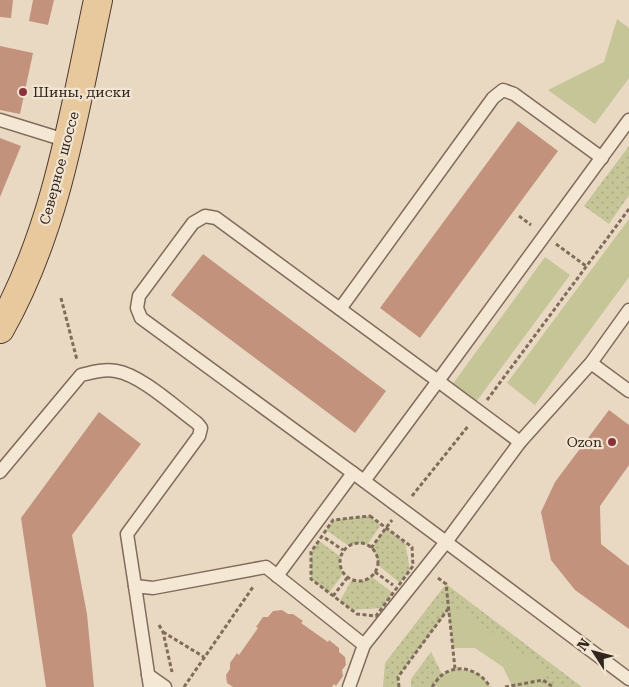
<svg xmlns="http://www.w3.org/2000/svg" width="629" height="687" font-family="'Roboto Serif',serif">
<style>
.grass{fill:url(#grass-dots)}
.park{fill:#c5c598}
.building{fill:#c3927c}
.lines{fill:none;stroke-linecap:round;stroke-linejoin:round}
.service-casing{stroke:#816b5b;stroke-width:15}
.primary-casing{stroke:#4f3a2f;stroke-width:30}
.path{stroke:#816b5b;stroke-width:3;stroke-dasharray:4 2.5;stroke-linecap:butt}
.service{stroke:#f4e7d4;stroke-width:12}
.primary{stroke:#e8c99d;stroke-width:28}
.poi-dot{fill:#89323c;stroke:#f1e4d1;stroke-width:2}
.labels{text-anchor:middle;stroke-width:4.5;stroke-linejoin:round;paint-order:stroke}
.poi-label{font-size:14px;fill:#32251e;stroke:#f1e4d1;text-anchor:start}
.street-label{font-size:14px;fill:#32251e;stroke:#f1e4d1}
</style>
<defs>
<pattern id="grass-dots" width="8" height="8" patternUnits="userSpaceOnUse" patternTransform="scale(1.25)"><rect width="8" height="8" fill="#c5c598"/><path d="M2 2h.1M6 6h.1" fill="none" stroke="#aaa983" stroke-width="1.8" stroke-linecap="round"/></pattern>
</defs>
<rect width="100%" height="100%" fill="#e9d9c2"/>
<g class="grass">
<polygon points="629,146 629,195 609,224 584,206"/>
<polygon points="370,516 381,525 367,545 359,543 349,546 326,530 333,520"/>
<polygon points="386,528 405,542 410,570 400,583 378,565 376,554 371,548"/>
<polygon points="319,541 341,557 339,563 343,574 329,593 311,579 311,552"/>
<polygon points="372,577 393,593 382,608 352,610 340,601 351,581 360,582"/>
<polygon points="446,584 582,687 513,687 512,686 543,680 449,609 398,677 399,687 383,687 385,663"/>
<polygon points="431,652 442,674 432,687 411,687 411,679"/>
</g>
<g class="park">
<polygon points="617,19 629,28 629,78 595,124 548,90 604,62"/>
<polygon points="629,219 629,277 535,405 507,383"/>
<polygon points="545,257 570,275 476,402 452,385"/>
<polygon points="448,609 461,610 545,669 543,680 512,686 503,667 475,648 453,648"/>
<path d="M455,669c16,1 26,3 35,18h-58l10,-13z"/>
</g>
<g class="building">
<polygon points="0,0 13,0 11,18 0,17"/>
<polygon points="33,0 54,0 48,25 29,21"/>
<polygon points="0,46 33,53 20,114 0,110"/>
<polygon points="518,121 558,151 420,338 380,308"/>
<polygon points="0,138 21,146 0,197"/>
<polygon points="203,254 386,391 355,433 171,295"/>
<polygon points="609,410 629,425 629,465 600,506 601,544 629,566 629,629 575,590 551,560 541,512 555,482"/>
<polygon points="99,412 141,444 72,535 87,614 94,687 46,687 21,518"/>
<polygon points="282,610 288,614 293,614 303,621 301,623 328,642 329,640 339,648 339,652 345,657 346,665 342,670 343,676 336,686 334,684 332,687 233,687 227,683 226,675 230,669 230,663 237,653 239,655 258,628 256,627 263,617 268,617 273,611"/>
</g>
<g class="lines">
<defs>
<g id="service">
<polyline points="0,120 68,141"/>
<polygon points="205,216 216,218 438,381 364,481 141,318 137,308 139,296 193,223"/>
<polyline points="340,309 493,98 503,90 514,94 602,158"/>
<polyline points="591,363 629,310"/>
<polyline points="629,391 591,363 520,442 446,542 629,679"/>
<polyline points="520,442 438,381 629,120"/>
<path d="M0,472l81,-97c12,-3 23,-6 35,-4 25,4 59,36 81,52l4,5 -2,8 -72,98 8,52"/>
<polyline points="277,576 353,473"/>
<polyline points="148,675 165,687"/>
<polyline points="150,687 135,586 153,588 266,567 364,645"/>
<polyline points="349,687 364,645 446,542 364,481"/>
</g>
<path id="primary" d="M0,329c57,-101 74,-217 98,-329"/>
</defs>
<use href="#service" class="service-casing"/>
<use href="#primary" class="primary-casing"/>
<g class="path">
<polyline points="519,216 531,225"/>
<polyline points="556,244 586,266"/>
<polyline points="61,298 77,360"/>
<polyline points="487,400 629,209"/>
<polyline points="412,496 469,425"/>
<polygon points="370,516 412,547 413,566 376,616 357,614 311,579 311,552 333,520"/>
<polyline points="325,538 343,550"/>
<circle cx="359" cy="562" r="19"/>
<polyline points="371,548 392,520"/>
<polyline points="375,572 393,585"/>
<polyline points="438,578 446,584 455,669"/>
<polyline points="333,596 347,578"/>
<polyline points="159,625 163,632 172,672"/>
<polyline points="163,632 204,657"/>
<polyline points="184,687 253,587"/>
<polyline points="399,687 398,677 448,609"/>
<path d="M432,687c3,-4 6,-9 10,-12 17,-13 39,-4 48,12"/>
<polyline points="505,687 543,680 553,687"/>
</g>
<use href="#service" class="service"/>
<use href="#primary" class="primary"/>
</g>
<g class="poi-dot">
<circle cx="23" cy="92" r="5"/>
<circle cx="612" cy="442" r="5"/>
</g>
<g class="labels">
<g class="poi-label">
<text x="33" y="97">Шины, диски</text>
<text x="602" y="447" text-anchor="end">Ozon</text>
</g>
<g class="street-label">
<text transform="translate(59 168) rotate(-75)" y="5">Северное шоссе</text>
</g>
</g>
<g transform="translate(594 652) rotate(306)" stroke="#f1e4d1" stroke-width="4" paint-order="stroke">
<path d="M0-4L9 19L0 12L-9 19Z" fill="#32251e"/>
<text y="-8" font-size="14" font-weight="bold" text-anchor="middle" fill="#32251e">N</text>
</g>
</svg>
